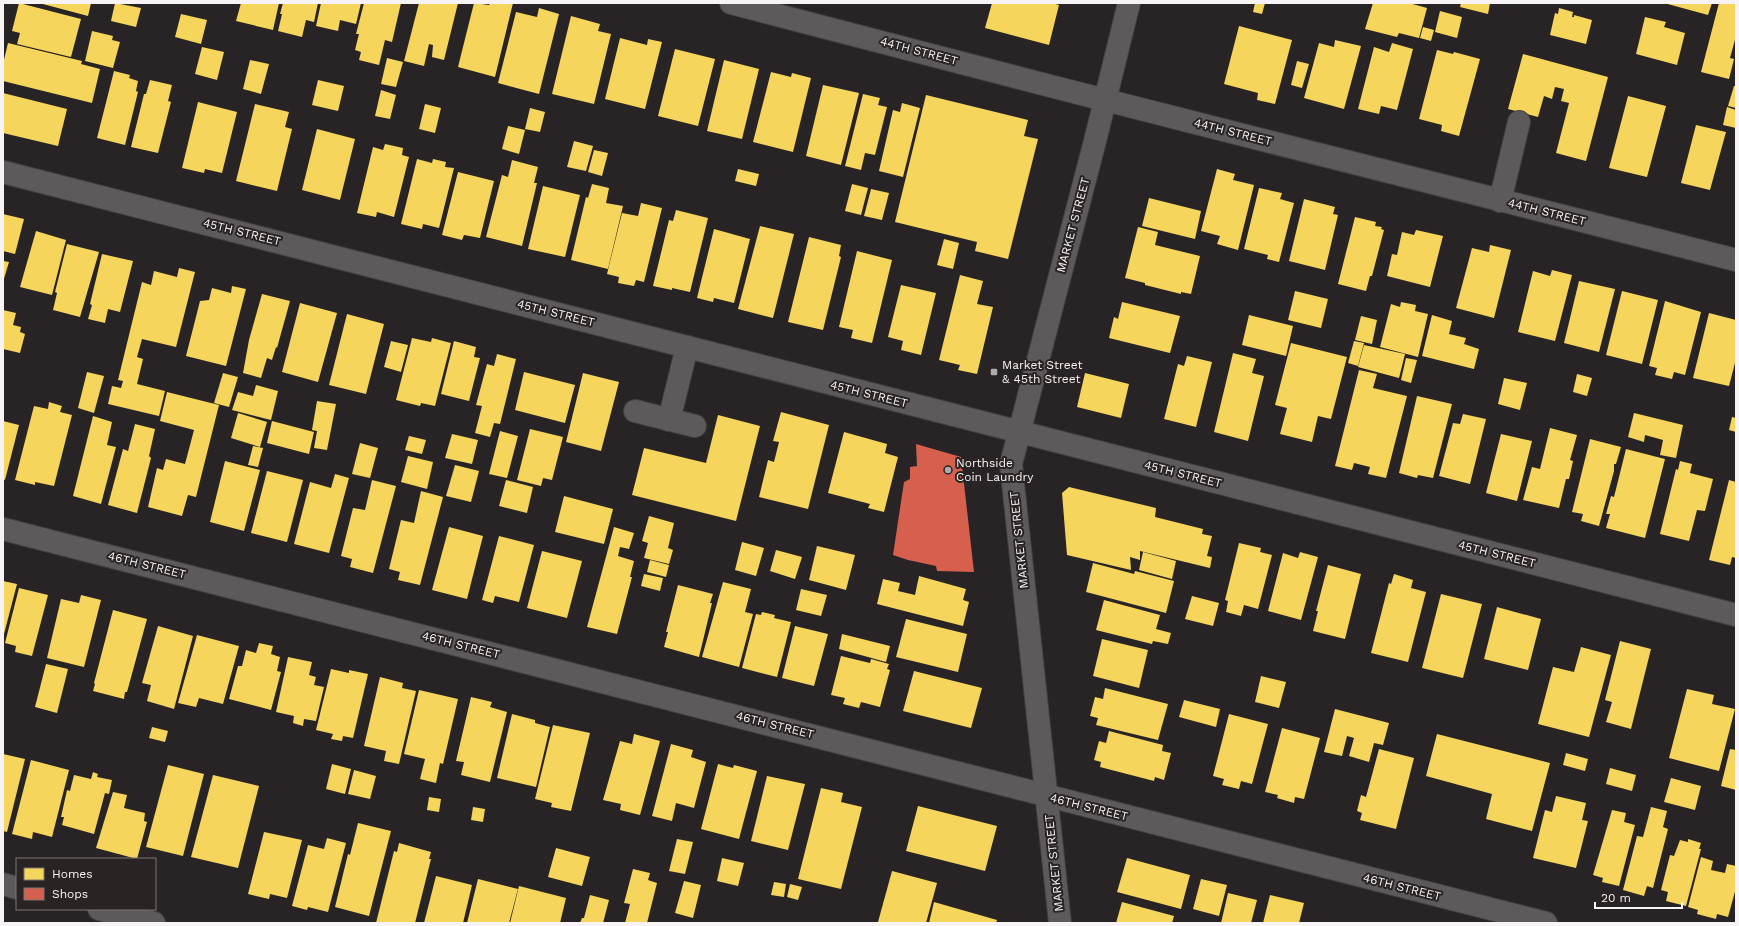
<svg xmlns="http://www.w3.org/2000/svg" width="1739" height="926" font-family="'Work Sans',sans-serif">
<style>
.homes{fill:#f6d55c}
.shops{fill:#d6604d}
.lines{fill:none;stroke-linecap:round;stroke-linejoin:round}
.minor-casing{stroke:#433f40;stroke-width:24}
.minor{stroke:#5d5a5b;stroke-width:22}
.poi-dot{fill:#afabac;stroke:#292324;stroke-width:1.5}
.labels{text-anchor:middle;stroke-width:4;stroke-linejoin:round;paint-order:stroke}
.street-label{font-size:12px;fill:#f8f3f4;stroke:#292324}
.poi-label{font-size:12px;fill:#f8f3f4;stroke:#292324;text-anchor:start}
</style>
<rect width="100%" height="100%" fill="#282425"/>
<g class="homes">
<polygon points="19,3 81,19 71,57 17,44 20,33 12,31"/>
<polygon points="39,3 91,3 88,16"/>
<polygon points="115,3 141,8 136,27 111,21"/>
<polygon points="241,3 279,3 273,30 236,21"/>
<polygon points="283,3 318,3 314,22 306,20 302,37 278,31 282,14 280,14"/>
<polygon points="321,3 361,3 356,24 340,20 338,31 316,26"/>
<polygon points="364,3 401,3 392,42 385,40 379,65 359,60 361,52 355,50 359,34 356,34"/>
<polygon points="419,3 458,3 444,60 432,57 433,45 429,44 424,66 404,61"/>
<polygon points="474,3 489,5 490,3 513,3 495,77 458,67"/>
<polygon points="992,3 1052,3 1059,5 1049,45 985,28"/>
<polygon points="1255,3 1265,3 1262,14 1253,12"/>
<polygon points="1373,3 1409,3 1427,8 1419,38 1399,33 1397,37 1365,29"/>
<polygon points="1461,3 1490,3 1488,14 1460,7"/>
<polygon points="1664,3 1712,3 1708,15"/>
<polygon points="1719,3 1736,3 1736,36 1730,58 1734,59 1729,79 1701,72"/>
<polygon points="539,8 559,14 539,94 498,83 516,12 537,17"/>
<polygon points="1559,8 1573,12 1572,17 1574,17 1574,15 1592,20 1586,44 1550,35 1555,13 1558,14"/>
<polygon points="1440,11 1462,17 1457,38 1435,32"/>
<polygon points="181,14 207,20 201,44 175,37"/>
<polygon points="571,16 600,24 598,31 611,34 594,104 552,94"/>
<polygon points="1645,17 1666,22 1664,27 1685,33 1677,65 1636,54"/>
<polygon points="1239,26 1292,40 1275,104 1257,100 1258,93 1224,84"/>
<polygon points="1423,27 1434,30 1431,41 1420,38"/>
<polygon points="92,31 113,36 112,40 120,42 113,68 85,61"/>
<polygon points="620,38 647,45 648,39 662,42 645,109 605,99"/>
<polygon points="1335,40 1361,46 1344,109 1304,98 1319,43 1334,47"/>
<polygon points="8,43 82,61 81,64 100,69 92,103 3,81 3,64"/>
<polygon points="1392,43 1413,49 1397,110 1381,106 1379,114 1358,109 1374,47 1389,52"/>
<polygon points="202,47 224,52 217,80 195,74"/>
<polygon points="675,49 715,59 698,126 658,116"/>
<polygon points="1437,50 1453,54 1454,52 1480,59 1459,136 1441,131 1442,125 1419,119"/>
<polygon points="1523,54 1608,77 1586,161 1556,153 1569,103 1561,101 1564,89 1555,87 1552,99 1544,96 1538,117 1508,109"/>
<polygon points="387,58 403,62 396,87 381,84"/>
<polygon points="250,60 269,64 261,94 243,89"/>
<polygon points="724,60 759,69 742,139 707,131"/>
<polygon points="1297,61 1309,64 1302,88 1291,85"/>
<polygon points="114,71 130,75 129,78 138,81 136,91 138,92 125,145 97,138"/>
<polygon points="771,72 791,77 792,73 811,78 793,152 753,142"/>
<polygon points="150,80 172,85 168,101 171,102 158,153 131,147 144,94 146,94"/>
<polygon points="318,80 344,86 338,111 312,105"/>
<polygon points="823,85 859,93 841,165 806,156"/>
<polygon points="1734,86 1736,86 1736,108 1728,106"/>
<polygon points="381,90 396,95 390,119 375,116"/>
<polygon points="3,93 67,109 58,146 3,133"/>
<polygon points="863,94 880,98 878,105 887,107 875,155 865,153 861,170 845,166"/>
<polygon points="926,95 1028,120 1024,136 1038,139 1008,259 975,251 977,242 895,222"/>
<polygon points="1628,96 1666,106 1647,177 1609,168"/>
<polygon points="198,102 237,112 222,173 205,169 204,173 182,168"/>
<polygon points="902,103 920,108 903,177 879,171 893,110 900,112"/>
<polygon points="255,104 289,112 285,127 292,129 277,191 236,181"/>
<polygon points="425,104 441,108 435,133 419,129"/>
<polygon points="1727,107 1736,110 1736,128 1723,125"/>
<polygon points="530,108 545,112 540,132 525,129"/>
<polygon points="1696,125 1726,132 1710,190 1681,183"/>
<polygon points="508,126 525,130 519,154 502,149"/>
<polygon points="317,129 355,139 340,200 302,190"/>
<polygon points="574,141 593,146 586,171 567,167"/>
<polygon points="385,144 403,148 402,155 409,157 394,217 377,212 376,217 357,213 373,147 383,150"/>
<polygon points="594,150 608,153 602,176 588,172"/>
<polygon points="417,159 432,163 433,159 446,162 445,167 454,168 439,228 423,224 422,229 401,224"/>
<polygon points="512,160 538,167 534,183 537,183 522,246 486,237 502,175 508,177"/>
<polygon points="738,169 759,174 756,186 735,181"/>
<polygon points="1217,169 1235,174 1233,180 1254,185 1238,250 1217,244 1220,236 1201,231"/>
<polygon points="458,172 494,181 480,238 464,235 462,240 442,235"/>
<polygon points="592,184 609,188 606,203 623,206 608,269 571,260 586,197 588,198"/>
<polygon points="852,184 868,188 861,215 845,211"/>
<polygon points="543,186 580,195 565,257 528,249"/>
<polygon points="1259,188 1282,193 1280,199 1294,203 1279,262 1267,259 1268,255 1244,249"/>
<polygon points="871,189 889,193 882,220 864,216"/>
<polygon points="1149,198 1201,211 1195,239 1142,226"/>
<polygon points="1304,199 1335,207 1333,214 1338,215 1325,270 1289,261"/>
<polygon points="641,203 662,208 644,282 636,280 634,286 618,283 619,277 607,274 622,213 638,216"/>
<polygon points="676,210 708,218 690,292 672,288 672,290 653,286 669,220 673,221"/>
<polygon points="3,214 24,219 15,254 3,251"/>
<polygon points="1355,217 1376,222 1375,226 1382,227 1381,229 1384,230 1372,276 1370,276 1366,291 1338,284"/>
<polygon points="760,226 794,234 773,318 738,309"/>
<polygon points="1138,227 1158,232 1155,245 1200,256 1191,294 1181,292 1181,294 1145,285 1145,283 1125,278"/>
<polygon points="714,229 750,239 734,303 714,298 713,302 697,298"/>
<polygon points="1416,230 1443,236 1430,287 1387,276 1392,254 1397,255 1402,232 1414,235"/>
<polygon points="36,231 66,240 52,295 20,287"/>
<polygon points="809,237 841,245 839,256 841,257 823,330 788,322"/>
<polygon points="944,239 959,243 953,269 937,265"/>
<polygon points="67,244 99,252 80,317 53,310 57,293 55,292"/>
<polygon points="1490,245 1511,250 1494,318 1456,308 1472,248 1489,252"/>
<polygon points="857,251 892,260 872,343 851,338 853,330 839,327"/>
<polygon points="102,254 133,261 120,312 108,309 105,323 88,319 92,305 90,304"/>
<polygon points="3,261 9,262 3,282"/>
<polygon points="179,268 195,272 176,347 142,339 137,357 143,359 137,384 165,391 159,416 108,404 112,386 121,388 123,381 118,380 142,282 151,285 154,271 177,277"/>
<polygon points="1552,270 1572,275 1555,341 1518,332 1533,271 1550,276"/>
<polygon points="960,275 983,281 977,304 993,307 977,374 958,370 960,365 939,360"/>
<polygon points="1579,281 1615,289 1599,352 1564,343"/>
<polygon points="901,285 936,293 921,355 901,350 903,341 888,337"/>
<polygon points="232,286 246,289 226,366 186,356 200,301 209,300 212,288 231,293"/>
<polygon points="1295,291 1328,299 1321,328 1288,320"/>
<polygon points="1622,291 1658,300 1642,364 1606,355"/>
<polygon points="262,294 290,301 277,348 276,347 272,360 267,358 261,378 243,373 249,340"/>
<polygon points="1665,301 1701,312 1685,375 1674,372 1672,379 1655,375 1657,368 1649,366"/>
<polygon points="1122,302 1180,316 1170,353 1109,338 1114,317 1118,319"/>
<polygon points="1401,302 1416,305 1415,311 1428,314 1418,357 1380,347 1391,304 1400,307"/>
<polygon points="300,303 337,313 318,382 282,372"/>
<polygon points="3,310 16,313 13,325 21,327 20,332 25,334 20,353 3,349"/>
<polygon points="1709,313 1736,320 1736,359 1729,386 1693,378"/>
<polygon points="347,314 384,324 366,394 329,385"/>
<polygon points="1249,315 1293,326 1286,356 1242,345"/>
<polygon points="1432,315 1452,321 1449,334 1466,338 1464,344 1479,349 1474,369 1422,356"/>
<polygon points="1361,316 1377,320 1372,344 1355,340"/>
<polygon points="412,338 431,342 432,338 451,343 435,406 421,403 420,406 396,400"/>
<polygon points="391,341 408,345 401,372 384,367"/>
<polygon points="454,341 476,347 474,357 480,358 469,401 441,394"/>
<polygon points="1354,341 1364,343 1358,366 1348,363"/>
<polygon points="1291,343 1347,357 1331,419 1318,416 1312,442 1280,434 1287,408 1275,405"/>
<polygon points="1364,345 1405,354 1399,378 1358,367"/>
<polygon points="1233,353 1256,359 1252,373 1264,376 1248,441 1214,432"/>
<polygon points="497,354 516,359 500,424 494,423 490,437 475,433 482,406 476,405 487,364 494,366"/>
<polygon points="1187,356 1212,362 1196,427 1164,419 1178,364 1184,366"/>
<polygon points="1406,358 1417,360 1411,383 1401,380"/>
<polygon points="1359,370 1377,374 1373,388 1407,396 1386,478 1368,474 1370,467 1354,463 1352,470 1335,466"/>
<polygon points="87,372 104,376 94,413 78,408"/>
<polygon points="524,372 575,385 565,423 515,410"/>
<polygon points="223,373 238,377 229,407 214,403"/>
<polygon points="583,373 619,382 601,451 566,442"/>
<polygon points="1085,373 1129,384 1121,418 1077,407"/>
<polygon points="1577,374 1592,378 1587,396 1573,392"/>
<polygon points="1504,378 1527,383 1520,410 1498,404"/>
<polygon points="256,385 278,391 271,420 232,410 238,392 253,396"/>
<polygon points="167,392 219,405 196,497 188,495 182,516 148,507 157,468 163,470 166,459 185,464 194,430 160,421"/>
<polygon points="1417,396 1452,404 1433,478 1418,475 1417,478 1399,473"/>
<polygon points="317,401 336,404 327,450 314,448 317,431 312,430"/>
<polygon points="49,402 62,406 60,412 72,415 54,486 35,482 35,485 15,480 34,406 48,409"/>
<polygon points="781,412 829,425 808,509 759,497 768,460 774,462 779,442 773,441"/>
<polygon points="238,413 267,422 260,447 231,438"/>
<polygon points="1634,413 1683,425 1676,458 1660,455 1663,440 1645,435 1644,442 1628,437"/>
<polygon points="1463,414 1486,419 1470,484 1439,476 1453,423 1460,424"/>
<polygon points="718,415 760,426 736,521 632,495 644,448 706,463"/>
<polygon points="93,416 112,422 107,445 116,447 101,504 73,496"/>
<polygon points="1732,417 1736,418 1736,432 1729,430"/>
<polygon points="3,421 19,425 5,480 3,479"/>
<polygon points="272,421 314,432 309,454 267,443"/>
<polygon points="135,424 155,429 149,456 151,458 137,513 108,505 123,449 128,451"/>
<polygon points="1550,428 1577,435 1570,460 1573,461 1569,479 1566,479 1559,508 1523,500 1532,467 1540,469"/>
<polygon points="530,429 563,437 552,480 543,478 541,486 517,480"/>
<polygon points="500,431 518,436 507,478 489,474"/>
<polygon points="844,432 887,444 885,453 898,457 884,512 868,508 870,504 828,493"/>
<polygon points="452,434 478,440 472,464 445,458"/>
<polygon points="1501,434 1532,441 1517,501 1486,493"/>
<polygon points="409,436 426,440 422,454 405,450"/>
<polygon points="1590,439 1621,447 1616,464 1614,464 1614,471 1599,526 1581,521 1583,514 1572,512"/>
<polygon points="360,443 378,448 370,478 352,474"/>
<polygon points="253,446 263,448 258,467 248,465"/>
<polygon points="1626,449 1665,459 1645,538 1606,528 1610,514 1606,514 1611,496 1614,497"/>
<polygon points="408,456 433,462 427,489 401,482"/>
<polygon points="225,461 260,470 244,531 210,522"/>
<polygon points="1680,461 1692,464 1690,473 1713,479 1705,511 1697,510 1689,541 1660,534 1676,469 1678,470"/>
<polygon points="455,465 479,471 471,502 446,496"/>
<polygon points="267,471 303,480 287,542 251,533"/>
<polygon points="335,474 349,478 329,553 294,544 310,482 331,488"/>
<polygon points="372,480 396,486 373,573 350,567 352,559 341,556 353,508 365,510"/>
<polygon points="506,480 533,487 527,513 499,506"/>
<polygon points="1729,480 1736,482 1736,558 1732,557 1730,565 1709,560"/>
<polygon points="1069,487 1156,508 1155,517 1203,529 1202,534 1212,536 1207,556 1212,557 1210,568 1140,551 1140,560 1130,557 1131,570 1067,555 1062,493"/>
<polygon points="421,491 443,497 420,585 398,580 400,572 389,569 401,520 414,523"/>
<polygon points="564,496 613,509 604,544 555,532"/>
<polygon points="649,516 674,523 668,548 673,550 669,564 644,558 648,543 642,541"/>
<polygon points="449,527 483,536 467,599 432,590"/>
<polygon points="614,527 634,533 629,549 620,547 618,556 634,561 630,577 632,577 617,634 587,627"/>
<polygon points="499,536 534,545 519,602 495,596 493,603 482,600"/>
<polygon points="742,542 764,548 756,576 735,570"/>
<polygon points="1239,543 1261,548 1260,552 1272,555 1258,609 1244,605 1241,616 1226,612 1228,601 1225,600"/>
<polygon points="817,546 855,555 846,590 809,580"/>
<polygon points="776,550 802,557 795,579 770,571"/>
<polygon points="542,551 582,561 567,618 527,608"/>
<polygon points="1143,552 1176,561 1172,579 1139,570"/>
<polygon points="1300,552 1318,557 1301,620 1268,611 1283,553 1298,558"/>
<polygon points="650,560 669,565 666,577 647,572"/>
<polygon points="1093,563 1134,574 1135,571 1174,581 1166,613 1086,592"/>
<polygon points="1328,565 1361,574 1345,639 1313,631 1318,611 1316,611"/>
<polygon points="644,574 663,578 660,591 641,586"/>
<polygon points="1394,574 1413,580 1411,588 1426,592 1408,662 1371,653 1389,583 1391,584"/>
<polygon points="919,576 966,589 963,600 969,602 963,626 877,604 883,579 900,583 898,591 915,595"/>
<polygon points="3,581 17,584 4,634 3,634"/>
<polygon points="723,582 751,589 745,612 753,614 739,667 702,657"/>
<polygon points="678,585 713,594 710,603 712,603 699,657 664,647 668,632 666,632"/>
<polygon points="19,588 48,595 32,656 15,652 16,646 5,643"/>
<polygon points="801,589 827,595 821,616 796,610"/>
<polygon points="1441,594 1482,604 1463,678 1422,668"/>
<polygon points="81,595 101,600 84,667 47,658 61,599 79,603"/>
<polygon points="1192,596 1219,603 1213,626 1185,619"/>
<polygon points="1104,600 1160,615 1156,629 1171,633 1168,644 1153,641 1152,644 1096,630"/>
<polygon points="1497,607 1541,619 1528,670 1484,659"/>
<polygon points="113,610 147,619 127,692 125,692 124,699 93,691 95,684 94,683"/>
<polygon points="762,612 775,615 774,618 791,622 777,677 742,668 756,614 761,615"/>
<polygon points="906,619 967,634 958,672 896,657"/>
<polygon points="158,626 193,636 174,709 147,701 151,685 142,683"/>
<polygon points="795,626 828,634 814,686 782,678"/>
<polygon points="842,634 890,646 886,662 839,649"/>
<polygon points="197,635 239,646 223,704 199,698 196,707 178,703"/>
<polygon points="1102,639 1148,650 1139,688 1093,676"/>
<polygon points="1620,641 1651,649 1631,729 1606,722 1612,702 1605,700"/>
<polygon points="259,643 273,646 271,654 280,657 277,671 281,672 271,710 229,699 238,666 242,666 246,650 256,653"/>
<polygon points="1581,647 1611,655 1589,737 1538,724 1553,667 1574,672"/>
<polygon points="841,656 870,663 871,659 889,664 887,669 890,670 880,707 861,702 859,708 843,704 845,698 831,695"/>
<polygon points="288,657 312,662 309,675 316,677 314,685 324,687 316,721 304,719 303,726 293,723 294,716 276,712"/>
<polygon points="46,664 68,669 57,713 35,707"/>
<polygon points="331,669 349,673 349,670 368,674 353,738 343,736 342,741 331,739 333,734 316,730"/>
<polygon points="914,671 982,688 971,728 903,711"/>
<polygon points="1261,676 1286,682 1279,708 1255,702"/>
<polygon points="380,677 403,683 402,688 416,691 399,764 384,761 386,751 364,746"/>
<polygon points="1105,688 1168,704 1158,740 1096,725 1098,718 1090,716 1095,697 1103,699"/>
<polygon points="1687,689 1714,695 1712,704 1735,709 1719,771 1669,758"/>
<polygon points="419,690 458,699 443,764 440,763 436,783 420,779 425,759 404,754"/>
<polygon points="471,697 492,702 490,707 507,712 490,782 461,775 464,762 456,761"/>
<polygon points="1184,700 1220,709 1216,727 1179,717"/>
<polygon points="1335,709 1389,723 1383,745 1374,743 1369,762 1349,756 1354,738 1347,736 1342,756 1324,752"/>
<polygon points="512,714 535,720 535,723 550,727 536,787 497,778"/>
<polygon points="1229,714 1268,724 1252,784 1241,781 1239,789 1222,785 1224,779 1213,776"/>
<polygon points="553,725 590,733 571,811 551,807 552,803 535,799"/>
<polygon points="152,727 168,731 165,742 149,738"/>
<polygon points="1282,728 1320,738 1304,799 1295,797 1294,803 1277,798 1278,795 1265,792"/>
<polygon points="1109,731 1163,745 1162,751 1171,753 1164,780 1155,777 1154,781 1100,767 1101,762 1094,760 1099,741 1106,743"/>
<polygon points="634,734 660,741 640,815 620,810 621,804 603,800 620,741 632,744"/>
<polygon points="1437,734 1550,763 1532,831 1486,819 1492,794 1426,776"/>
<polygon points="671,744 693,750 691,757 706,762 694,808 676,803 672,821 652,816"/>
<polygon points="1379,749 1414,758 1396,829 1360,820 1362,813 1357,811 1361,795 1366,797"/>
<polygon points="1730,749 1736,750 1736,790 1721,786"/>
<polygon points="1566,753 1588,759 1585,771 1563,765"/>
<polygon points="3,754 25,759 7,832 3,831"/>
<polygon points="31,760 69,770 52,837 33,832 32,839 12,834"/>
<polygon points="332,764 351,769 345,794 326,789"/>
<polygon points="718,764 733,768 734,765 757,771 739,839 701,829"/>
<polygon points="168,765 204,774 183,856 146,847"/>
<polygon points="1610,768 1636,775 1632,791 1606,784"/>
<polygon points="354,770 376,776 370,799 348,794"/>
<polygon points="93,772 98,774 97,777 112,780 109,794 105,793 94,834 62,825 64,817 61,817 67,790 70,791 74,775 91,779"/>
<polygon points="213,775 259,786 238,868 191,857"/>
<polygon points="767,776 805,784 788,850 751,841"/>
<polygon points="1671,778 1701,786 1695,810 1664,802"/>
<polygon points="821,788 843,793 841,802 862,807 841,889 798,879"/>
<polygon points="113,792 127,795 124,808 145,813 144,821 147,822 137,859 96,848"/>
<polygon points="1556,796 1586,803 1582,820 1588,821 1576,868 1533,858 1545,810 1552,812"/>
<polygon points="429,797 441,799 439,812 427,810"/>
<polygon points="918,806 997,826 985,871 906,851"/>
<polygon points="473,807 485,809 483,822 471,820"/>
<polygon points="1651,807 1667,811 1663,827 1668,829 1653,888 1647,886 1644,896 1623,890 1637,836 1643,837"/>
<polygon points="1612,810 1626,813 1624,822 1635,825 1619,886 1602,882 1603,878 1593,875"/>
<polygon points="358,823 391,831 369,916 335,907 348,854 350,855"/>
<polygon points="264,832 302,840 287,898 270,894 269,899 248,894"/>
<polygon points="327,838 346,843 328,912 308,907 307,910 292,906 308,845 324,849"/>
<polygon points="677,839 693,842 685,874 669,871"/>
<polygon points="1688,839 1701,843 1699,849 1701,849 1686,906 1666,901 1668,892 1661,890 1670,855 1674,856 1680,840 1688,842"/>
<polygon points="399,843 431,852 429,859 431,859 415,923 376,923 394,851 397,852"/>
<polygon points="556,848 590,857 582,886 548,877"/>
<polygon points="1701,857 1713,861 1711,870 1725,873 1727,864 1736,866 1736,888 1728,917 1717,914 1716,919 1697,914 1698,910 1688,907"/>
<polygon points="722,858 744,863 738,886 717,881"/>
<polygon points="1127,858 1190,875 1181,909 1117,892"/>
<polygon points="633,869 650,873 648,880 657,883 647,923 625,923 630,904 624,903"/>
<polygon points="892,871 937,883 926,923 878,922"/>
<polygon points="436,876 472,885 463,923 424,923"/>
<polygon points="478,879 518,889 509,923 467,923"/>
<polygon points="1201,879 1227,885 1219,916 1193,909"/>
<polygon points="684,881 701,885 693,918 675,913"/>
<polygon points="774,882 786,884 784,897 771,895"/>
<polygon points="790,884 802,887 798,900 787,897"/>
<polygon points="519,886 566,898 560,923 510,923"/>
<polygon points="1228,893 1257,900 1251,923 1221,923"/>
<polygon points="590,895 609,900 603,923 580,923 582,918 584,918"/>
<polygon points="1270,895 1304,903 1299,923 1263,923"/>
<polygon points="934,902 997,920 996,923 929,923"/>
<polygon points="1122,902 1174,916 1172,923 1116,923"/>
</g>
<polygon class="shops" points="916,444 961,457 974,572 937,571 936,566 908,560 893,555 904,482 910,479 910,467 917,466"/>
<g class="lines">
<defs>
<g id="minor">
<polyline points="731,3 1062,89 1736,260"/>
<polyline points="3,172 1736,615"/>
<polyline points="1500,201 1519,122"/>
<polyline points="635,411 695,426"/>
<polyline points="669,420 687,347"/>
<polyline points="3,529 1546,923"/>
<polyline points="3,884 17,888"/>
<polyline points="99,909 154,923"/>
<polyline points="1060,923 1011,464 1095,141 1129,3"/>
</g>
</defs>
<use href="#minor" class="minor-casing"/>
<use href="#minor" class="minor"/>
</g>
<g class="poi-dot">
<rect x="990" y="368" width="8" height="8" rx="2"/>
<circle cx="948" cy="470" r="4"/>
</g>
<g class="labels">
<g class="street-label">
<text transform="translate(919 51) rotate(15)" y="4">44TH STREET</text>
<text transform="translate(1233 132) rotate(14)" y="4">44TH STREET</text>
<text transform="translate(1547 212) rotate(14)" y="4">44TH STREET</text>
<text transform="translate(1073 225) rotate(-75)" y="4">MARKET STREET</text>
<text transform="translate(242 232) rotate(14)" y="4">45TH STREET</text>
<text transform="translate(556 313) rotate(14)" y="4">45TH STREET</text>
<text transform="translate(869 394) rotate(14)" y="4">45TH STREET</text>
<text transform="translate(1183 474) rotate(14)" y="4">45TH STREET</text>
<text transform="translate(1019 540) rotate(-96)" y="4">MARKET STREET</text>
<text transform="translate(1497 554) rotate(14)" y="4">45TH STREET</text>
<text transform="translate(147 565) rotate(14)" y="4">46TH STREET</text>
<text transform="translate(461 645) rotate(14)" y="4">46TH STREET</text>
<text transform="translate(775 725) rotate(14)" y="4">46TH STREET</text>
<text transform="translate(1089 807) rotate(14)" y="4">46TH STREET</text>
<text transform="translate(1054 863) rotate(-96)" y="4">MARKET STREET</text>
<text transform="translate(1402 887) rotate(14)" y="4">46TH STREET</text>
</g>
<g class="poi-label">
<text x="1002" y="369">Market Street<tspan x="1002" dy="14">&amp; 45th Street</tspan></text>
<text x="956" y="467">Northside<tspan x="956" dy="14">Coin Laundry</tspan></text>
</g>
</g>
<rect width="1739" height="926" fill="none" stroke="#f8f3f4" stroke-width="8"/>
<rect x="16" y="858" width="140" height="52" fill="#292324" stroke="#7c7677"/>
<rect x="24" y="868" width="20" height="12" fill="#f6d55c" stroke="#7c7677"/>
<text x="52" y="878" font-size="12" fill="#f8f3f4">Homes</text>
<rect x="24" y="888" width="20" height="12" fill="#d6604d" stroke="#7c7677"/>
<text x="52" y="898" font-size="12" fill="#f8f3f4">Shops</text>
<path d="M1595 902v6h87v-6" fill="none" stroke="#f8f3f4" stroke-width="2"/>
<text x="1601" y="902" font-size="12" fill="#f8f3f4" stroke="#292324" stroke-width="3" paint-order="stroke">20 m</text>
</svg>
